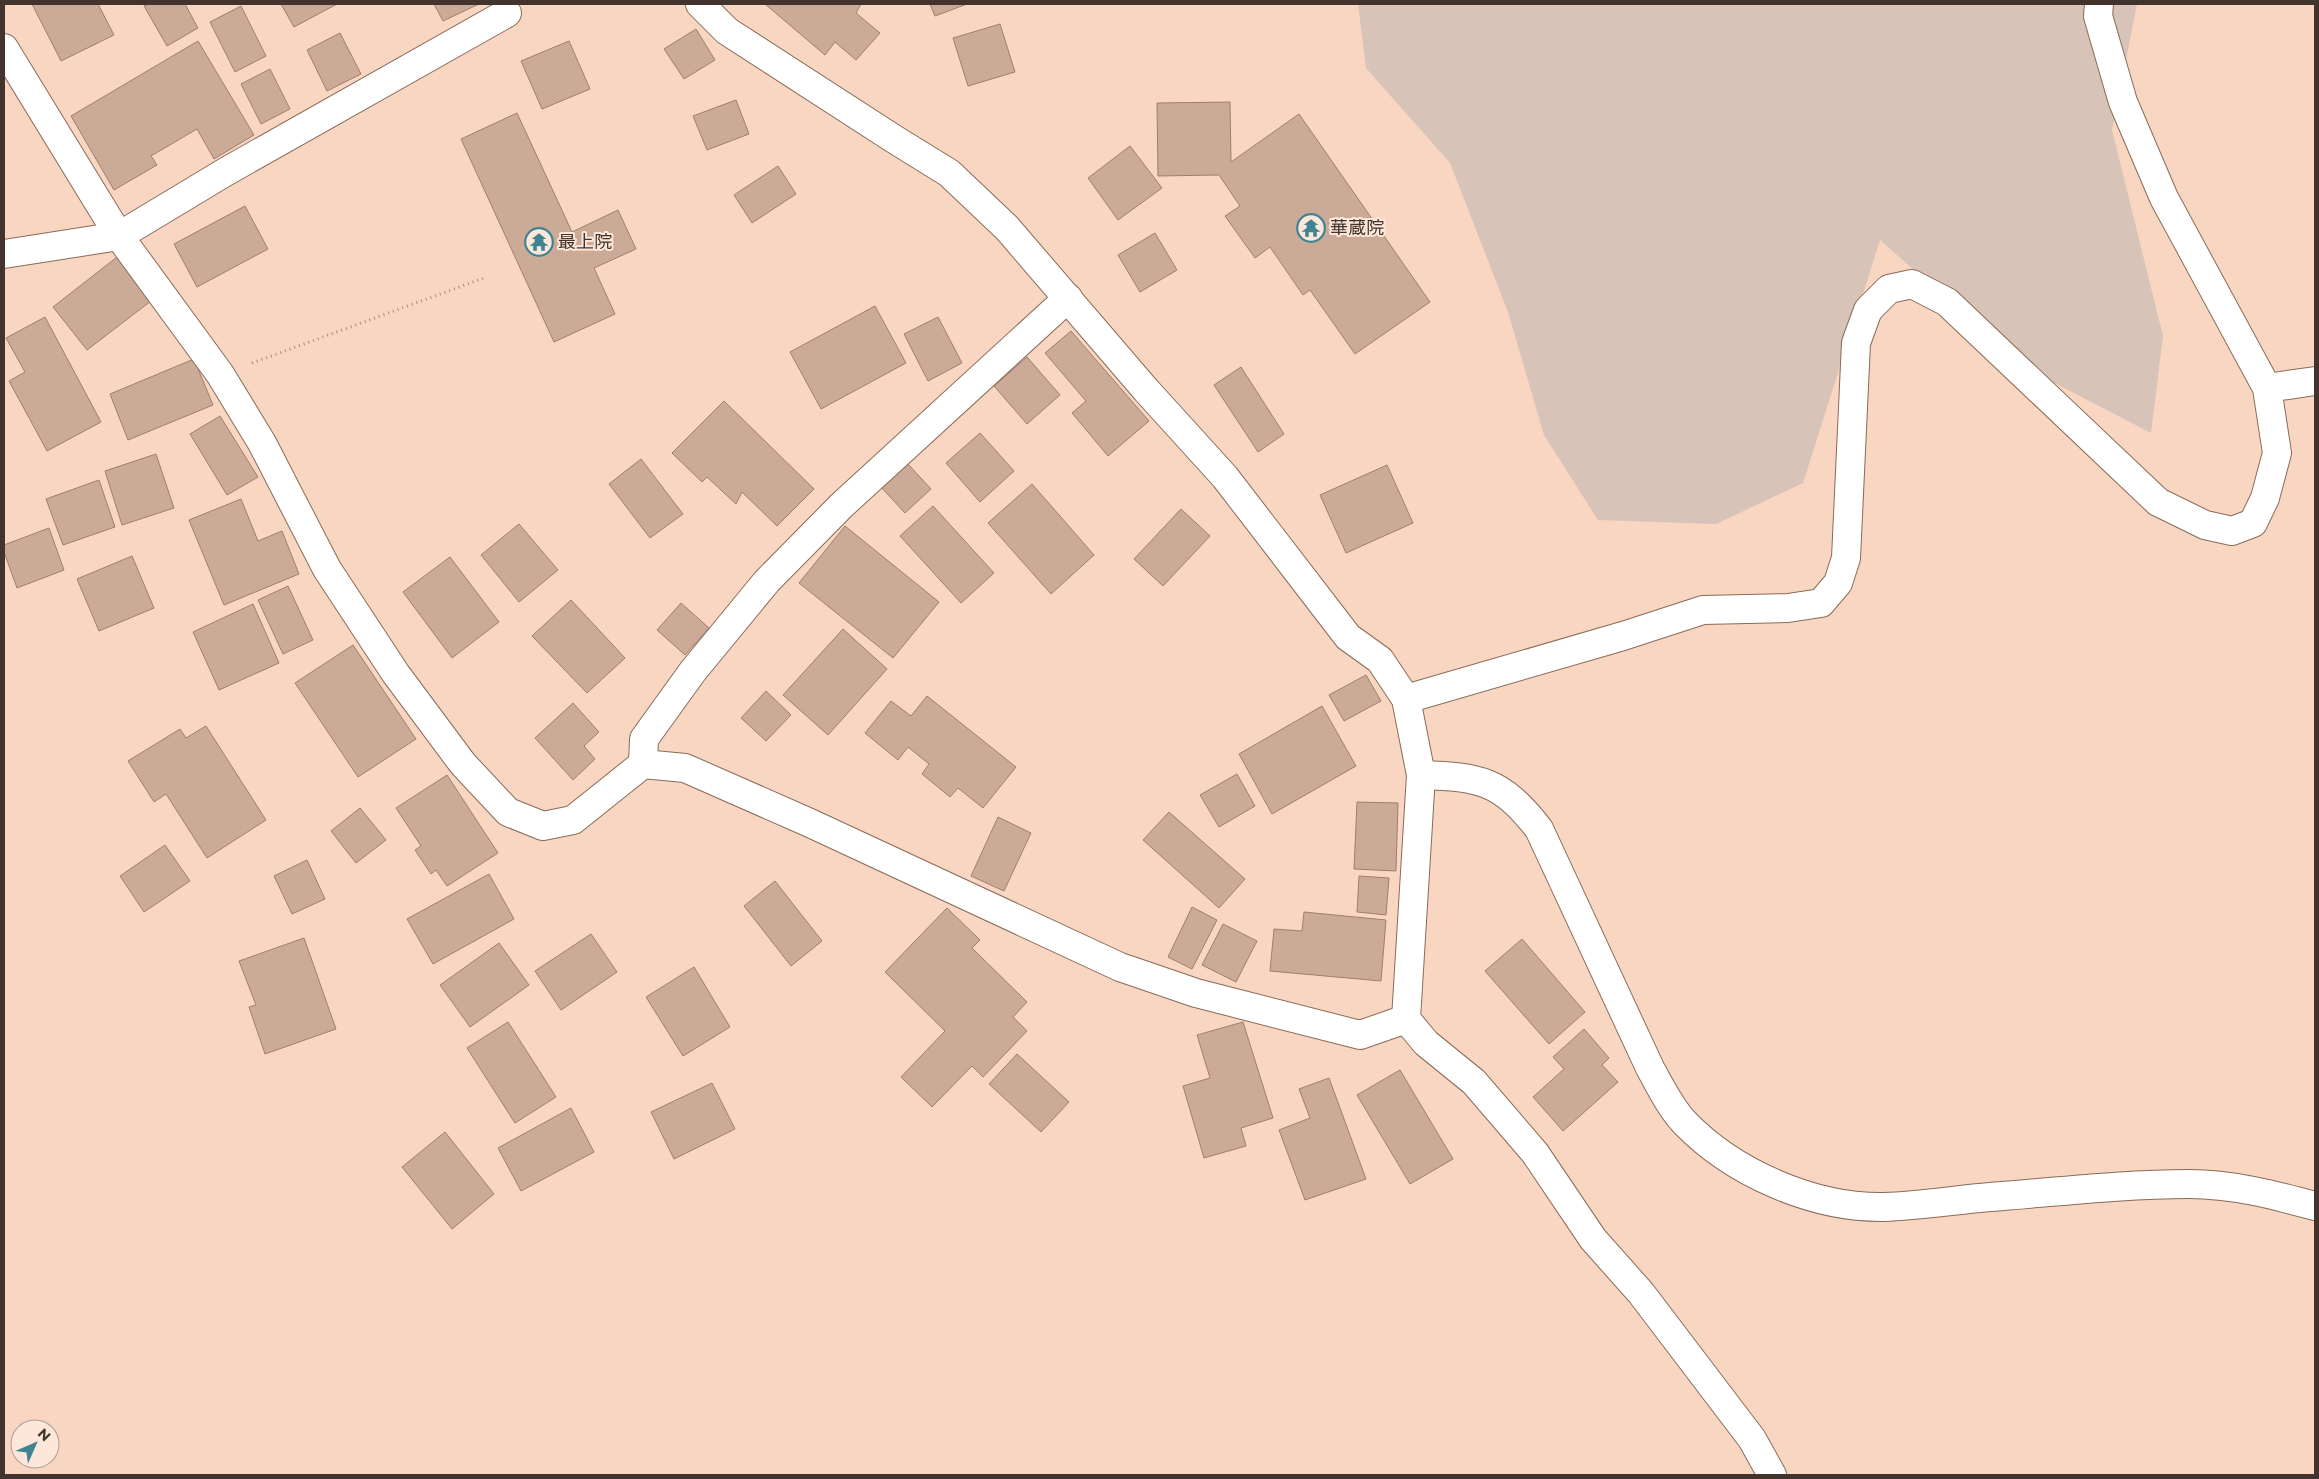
<svg xmlns="http://www.w3.org/2000/svg" width="2319" height="1479" font-family="Montserrat,'Noto Sans JP',sans-serif">
<style>
.green{fill:#d7c3b7}
.building{fill:#cbab98;stroke:#9e7f6c}
.lines{fill:none;stroke-linecap:round;stroke-linejoin:round}
.minor-casing{stroke:#896b58;stroke-width:30}
.path{stroke:#a68d7d;stroke-width:3;stroke-dasharray:1 4;stroke-linecap:butt}
.minor{stroke:#fff;stroke-width:28}
.labels{text-anchor:middle;stroke-width:4;stroke-linejoin:round;paint-order:stroke}
.poi-label{font-size:18px;fill:#42342c;stroke:#fce7da;text-anchor:start}
</style>
<rect width="100%" height="100%" fill="#f9d6c1"/>
<polygon class="green" points="1358,4 2137,4 2112,130 2163,336 2151,433 2022,366 1880,240 1803,483 1716,524 1598,520 1544,435 1508,312 1450,163 1366,68"/>
<g class="building">
<polygon points="32,4 98,4 114,35 61,61"/>
<polygon points="149,4 185,4 198,28 167,46 144,6"/>
<polygon points="281,4 337,4 294,27"/>
<polygon points="434,4 479,4 443,21"/>
<polygon points="765,4 861,4 856,13 880,33 856,60 835,42 825,55"/>
<polygon points="930,4 967,4 935,16"/>
<polygon points="241,6 266,56 235,72 210,22"/>
<polygon points="1000,24 1015,72 968,86 953,38"/>
<polygon points="696,29 715,60 684,79 664,49"/>
<polygon points="340,33 361,74 327,91 307,50"/>
<polygon points="198,41 254,135 214,159 197,129 151,156 157,165 114,190 71,116"/>
<polygon points="569,41 590,89 542,109 521,61"/>
<polygon points="270,69 290,109 261,124 241,84"/>
<polygon points="736,100 749,134 707,150 693,116"/>
<polygon points="1230,102 1231,162 1299,114 1430,302 1355,354 1310,290 1303,295 1270,247 1255,258 1225,216 1240,206 1219,175 1158,176 1157,103"/>
<polygon points="517,113 572,232 618,210 636,249 594,268 615,314 554,342 461,139"/>
<polygon points="1130,146 1162,188 1118,220 1088,178"/>
<polygon points="778,166 796,194 752,223 734,195"/>
<polygon points="245,206 268,249 197,287 174,244"/>
<polygon points="1155,233 1177,270 1140,292 1118,255"/>
<polygon points="117,257 151,301 87,350 53,307"/>
<polygon points="875,306 906,363 821,409 790,352"/>
<polygon points="45,317 101,422 47,451 9,381 25,372 6,338"/>
<polygon points="938,317 962,363 928,381 904,334"/>
<polygon points="1071,331 1149,421 1108,456 1072,413 1086,401 1045,353"/>
<polygon points="1027,357 1060,395 1027,424 994,386"/>
<polygon points="194,359 213,405 128,440 110,394"/>
<polygon points="1241,367 1284,434 1258,452 1214,385"/>
<polygon points="724,401 814,489 777,526 742,492 736,504 707,477 702,482 672,453"/>
<polygon points="220,416 258,477 227,495 190,434"/>
<polygon points="980,433 1014,471 980,502 946,463"/>
<polygon points="156,454 174,508 122,525 105,471"/>
<polygon points="641,459 683,514 650,538 609,484"/>
<polygon points="907,463 931,489 905,513 881,487"/>
<polygon points="1387,465 1413,523 1346,553 1320,495"/>
<polygon points="99,480 115,527 63,545 46,499"/>
<polygon points="1032,484 1094,555 1051,594 988,523"/>
<polygon points="241,499 258,541 282,531 299,574 224,605 189,520"/>
<polygon points="933,506 994,573 961,603 900,536"/>
<polygon points="1181,509 1210,536 1163,586 1134,559"/>
<polygon points="519,524 558,570 519,602 481,555"/>
<polygon points="845,526 939,602 893,658 799,583"/>
<polygon points="49,528 64,570 17,588 4,552 4,545"/>
<polygon points="132,556 154,608 99,631 77,579"/>
<polygon points="450,557 499,622 452,658 403,592"/>
<polygon points="288,586 313,640 283,654 258,600"/>
<polygon points="571,600 625,658 587,693 532,636"/>
<polygon points="681,603 709,628 685,655 657,630"/>
<polygon points="253,604 279,663 219,690 193,632"/>
<polygon points="843,629 887,669 828,735 783,695"/>
<polygon points="353,645 416,739 358,777 295,683"/>
<polygon points="1366,675 1381,701 1344,721 1329,695"/>
<polygon points="766,691 791,715 766,741 741,718"/>
<polygon points="927,696 1016,767 983,808 958,788 950,797 922,774 929,764 908,747 898,760 865,733 891,701 911,716"/>
<polygon points="573,703 599,732 584,746 595,759 573,780 535,738"/>
<polygon points="1322,706 1356,766 1272,814 1239,754"/>
<polygon points="206,726 266,820 207,858 166,794 154,802 128,761 180,729 186,738"/>
<polygon points="1237,774 1255,806 1219,827 1200,795"/>
<polygon points="447,775 498,853 447,886 436,870 431,874 415,850 421,846 396,808"/>
<polygon points="1357,802 1398,803 1396,871 1354,869"/>
<polygon points="360,808 386,840 356,863 331,831"/>
<polygon points="1169,812 1245,879 1219,908 1143,840"/>
<polygon points="998,817 1031,833 1004,891 971,876"/>
<polygon points="165,845 190,881 144,912 120,876"/>
<polygon points="307,860 325,899 292,914 274,876"/>
<polygon points="489,874 514,919 433,964 407,919"/>
<polygon points="1359,876 1389,878 1386,915 1357,912"/>
<polygon points="775,881 822,941 791,966 744,906"/>
<polygon points="1192,907 1217,920 1192,969 1168,957"/>
<polygon points="947,908 980,940 972,948 1027,1002 1013,1017 1027,1031 983,1077 972,1066 932,1107 901,1077 945,1031 885,972"/>
<polygon points="1304,912 1386,920 1381,981 1270,971 1274,929 1302,931"/>
<polygon points="1223,924 1257,941 1236,982 1202,965"/>
<polygon points="591,934 617,972 561,1010 535,971"/>
<polygon points="304,938 336,1029 265,1054 249,1007 256,1005 239,961"/>
<polygon points="1522,939 1585,1012 1549,1044 1485,971"/>
<polygon points="499,943 529,985 470,1027 440,985"/>
<polygon points="694,967 730,1027 683,1056 646,997"/>
<polygon points="508,1022 556,1097 515,1123 467,1048"/>
<polygon points="1243,1022 1273,1118 1241,1128 1246,1146 1204,1158 1183,1086 1210,1078 1197,1035"/>
<polygon points="1584,1029 1609,1058 1602,1065 1618,1082 1563,1131 1533,1097 1564,1069 1553,1057"/>
<polygon points="1017,1054 1069,1102 1041,1132 989,1084"/>
<polygon points="1400,1070 1453,1159 1410,1184 1357,1095"/>
<polygon points="1329,1078 1366,1179 1305,1200 1279,1130 1310,1118 1299,1089"/>
<polygon points="712,1083 735,1129 674,1159 651,1112"/>
<polygon points="571,1108 594,1152 521,1191 498,1148"/>
<polygon points="445,1132 494,1194 452,1229 402,1167"/>
</g>
<g class="lines">
<defs>
<g id="minor">
<polyline points="700,4 727,31 894,139 949,173 1007,228 1146,390 1225,477 1348,637 1380,660 1406,699 1421,775 1406,1019 1426,1043 1474,1082 1535,1153 1593,1239 1641,1293 1752,1439 1772,1475"/>
<polyline points="4,48 119,236 220,374 262,443 327,569 396,674 463,764 508,812 543,826 573,820 643,764 685,768 810,823 1120,967 1196,993 1360,1035 1406,1019"/>
<polyline points="4,254 119,236 227,171 507,13"/>
<polyline points="2267,388 2315,381"/>
<polyline points="1406,699 1623,636 1703,610 1788,608 1821,603 1838,583 1846,558 1856,343 1868,310 1889,289 1912,284 1947,302 2158,502 2205,525 2232,531 2253,523 2265,498 2277,453 2267,388 2164,198 2123,102 2098,16 2099,4"/>
<polyline points="643,764 644,739 693,671 767,581 842,505 1068,298"/>
<path d="M1421,775c59,2 80,5 118,54l111,239c10,18 20,39 34,54 49,51 129,86 200,85 35,-1 71,-7 106,-10 66,-5 133,-13 199,-13 44,0 85,11 126,22"/>
</g>
</defs>
<use href="#minor" class="minor-casing"/>
<polyline class="path" points="252,363 484,278"/>
<use href="#minor" class="minor"/>
</g>
<defs>
<symbol id="temple-ring" viewBox="-11 -11 22 22"><circle r="9.5" fill="#fce7da" stroke="#408493" stroke-width="1.5"/><path d="M0-6L5-2H3V0L6.5 2.5H4V6H1.5V3h-3V6H-4V2.5H-6.5L-3 0V-2H-5Z" fill="#408493"/></symbol>
</defs>
<g fill-rule="evenodd">
<use href="#temple-ring" x="1295" y="212" width="32" height="32"/>
<use href="#temple-ring" x="523" y="226" width="32" height="32"/>
</g>
<g class="labels">
<g class="poi-label">
<text x="1330" y="234">華蔵院</text>
<text x="558" y="248">最上院</text>
</g>
</g>
<rect width="2319" height="1479" fill="none" stroke="#42342c" stroke-width="10"/>
<g transform="translate(35 1444) rotate(45)"><circle r="24" fill="#fce7da" stroke="#b29f94"/>
<path d="M0-4L9 19L0 12L-9 19Z" fill="#408493"/>
<text y="-8" font-size="14" font-weight="bold" text-anchor="middle" fill="#42342c">N</text>
</g>
</svg>
